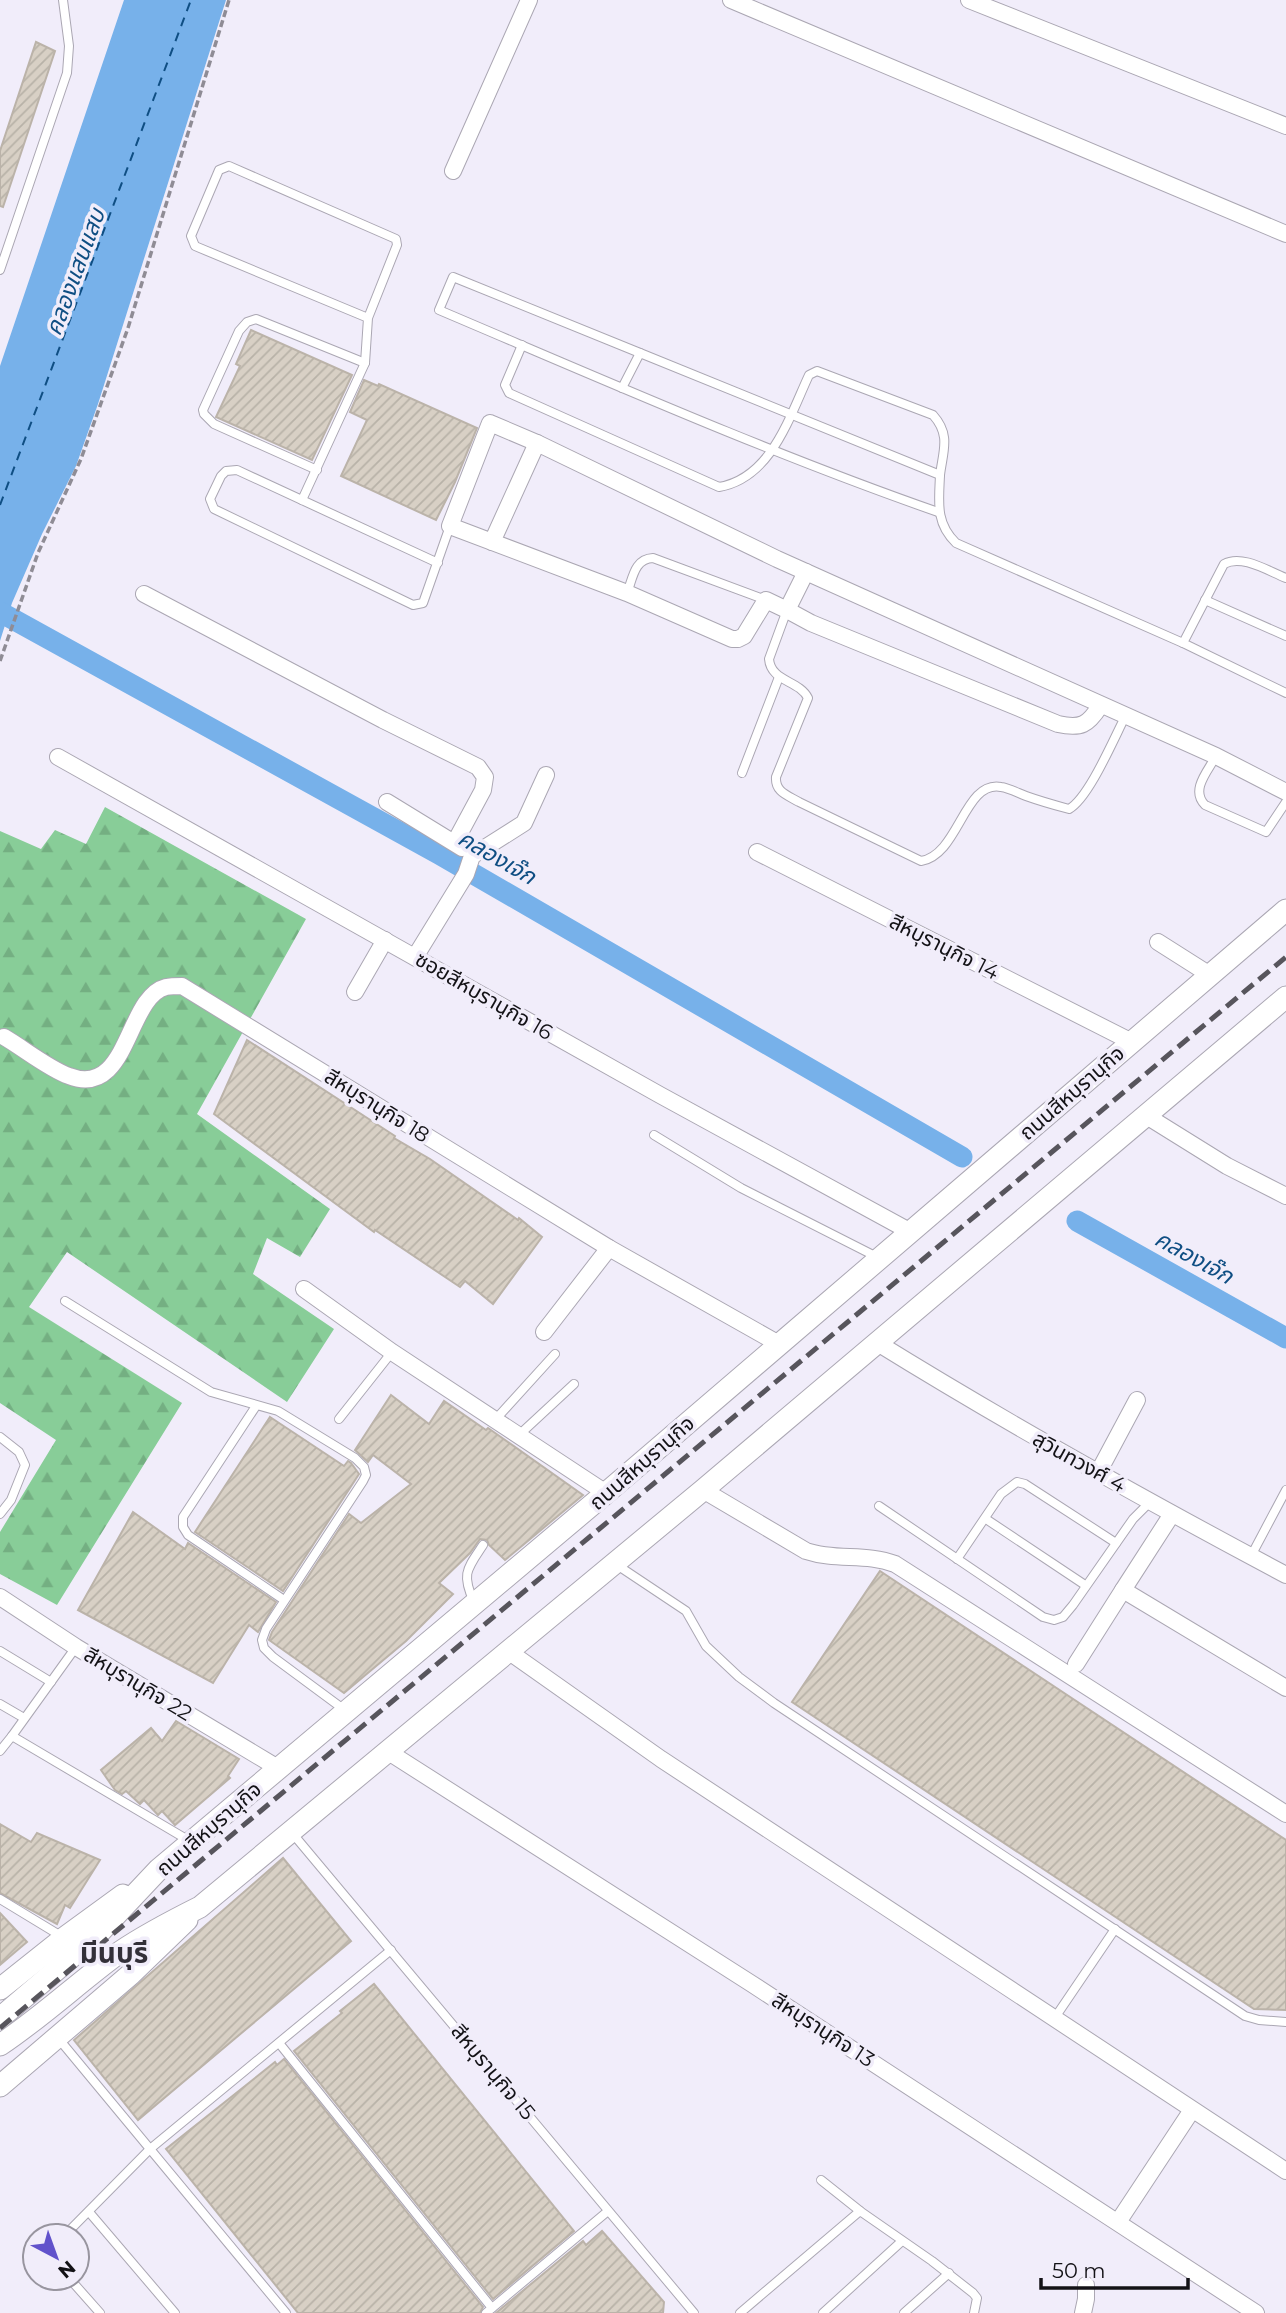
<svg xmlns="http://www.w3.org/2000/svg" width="1286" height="2313" font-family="Montserrat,'Noto Sans Thai',sans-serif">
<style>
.forest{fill:url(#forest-firs)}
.water{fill:#77b1ea}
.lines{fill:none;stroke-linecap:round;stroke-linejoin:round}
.canal{stroke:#77b1ea;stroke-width:21}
.ferry{stroke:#0f4e83;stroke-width:2;stroke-dasharray:9 7;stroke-linecap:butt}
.building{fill:url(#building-hatch);stroke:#bbb3a9;stroke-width:2}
.service-casing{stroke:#aba7b3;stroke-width:10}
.minor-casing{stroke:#aba7b3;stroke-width:18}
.secondary-casing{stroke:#aba7b3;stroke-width:23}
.path{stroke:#8f8c95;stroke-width:3.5;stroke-dasharray:7 3.5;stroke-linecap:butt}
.service{stroke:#fff;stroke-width:8}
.minor{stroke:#fff;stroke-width:16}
.secondary{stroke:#fff;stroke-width:21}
.rail{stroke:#57555c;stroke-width:5;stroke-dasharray:14 7;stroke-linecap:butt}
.labels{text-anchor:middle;stroke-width:7;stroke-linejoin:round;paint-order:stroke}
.street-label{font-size:21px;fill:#131216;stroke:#f1edfa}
.water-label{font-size:23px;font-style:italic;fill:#0f4e83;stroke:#f1edfa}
.district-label{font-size:28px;font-weight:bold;fill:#333039;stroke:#f1edfa}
</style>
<defs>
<pattern id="forest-firs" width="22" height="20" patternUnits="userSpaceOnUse" patternTransform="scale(1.75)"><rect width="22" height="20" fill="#88cd98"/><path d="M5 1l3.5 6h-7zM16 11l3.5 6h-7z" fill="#74af82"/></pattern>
<pattern id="building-hatch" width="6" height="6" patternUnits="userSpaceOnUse" patternTransform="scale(1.75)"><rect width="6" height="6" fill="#d8d0c5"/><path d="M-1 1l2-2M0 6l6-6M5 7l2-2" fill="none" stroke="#b8b2a8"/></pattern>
</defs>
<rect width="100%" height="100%" fill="#f1edfa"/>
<polygon class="forest" points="105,807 306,919 197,1114 330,1209 300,1257 267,1238 253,1274 334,1329 287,1402 67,1252 29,1307 182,1403 57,1605 0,1574 0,1532 56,1440 0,1403 0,831 41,849 55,830 86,844"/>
<polygon class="water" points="124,0 226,0 98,404 76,466 42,534 12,603 0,641 0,366"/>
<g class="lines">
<g class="canal">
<polyline points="0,612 439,854 962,1157"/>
<polyline points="1077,1221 1286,1338"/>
</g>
<polyline class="ferry" points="0,505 191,0"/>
</g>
<g class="building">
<polygon points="36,42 55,51 3,207 0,206 0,151"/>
<polygon points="251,330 352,375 312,460 216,417 240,366 236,364"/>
<polygon points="364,380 378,386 379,384 477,428 455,482 436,520 341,476 367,420 350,412"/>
<polygon points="247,1040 395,1136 394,1138 430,1159 518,1220 519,1218 542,1237 493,1304 465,1281 460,1287 375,1230 374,1232 214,1114"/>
<polygon points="391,1395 429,1424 444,1401 486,1430 488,1428 498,1435 583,1495 505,1560 489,1545 487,1540 480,1539 470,1553 439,1583 453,1594 406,1641 344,1693 269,1640 272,1632 349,1514 361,1523 411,1484 373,1455 368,1462 355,1450"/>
<polygon points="270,1417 344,1466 348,1461 351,1463 359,1474 283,1591 195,1532"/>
<polygon points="133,1512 185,1549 188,1543 276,1602 258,1632 249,1625 213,1683 78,1610"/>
<polygon points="880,1571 1286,1840 1286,2010 1254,2009 792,1702"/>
<polygon points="176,1721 239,1759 228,1776 230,1778 175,1825 162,1811 158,1815 144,1800 140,1804 126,1791 122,1794 115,1790 101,1770 151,1728 162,1741"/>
<polygon points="0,1824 31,1842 37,1833 100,1860 70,1908 65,1905 57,1924 0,1893"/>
<polygon points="283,1858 351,1941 138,2120 74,2040"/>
<polygon points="0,1913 27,1942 0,1965"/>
<polygon points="374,1984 574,2231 493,2299 294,2051 342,2013 340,2011"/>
<polygon points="284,2059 483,2307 480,2313 298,2313 166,2149 275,2062 277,2065"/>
<polygon points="602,2231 664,2302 663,2313 496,2313 583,2241 586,2245"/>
</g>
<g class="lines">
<defs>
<g id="service">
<polyline points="0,270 67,73 69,46 63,0"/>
<path d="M522,345l-17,40 4,8 210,94c52,-9 70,-69 90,-112l8,-4 116,44c18,20 10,36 7,60"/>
<path d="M640,353l-187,-76 -14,33c165,70 330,143 499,202"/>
<path d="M622,388l18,-35 300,122c-1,26 -5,48 16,68l227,100"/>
<polyline points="317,470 214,424 204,414 203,410 239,331 247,322 256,319 365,363"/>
<polyline points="302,500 365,363 368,318 397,245 396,239 229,166 219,170 191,236 195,246 368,318"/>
<polyline points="438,563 237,470 226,471 221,476 210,499 214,509 413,605 423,603 450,526"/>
<path d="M1286,578c-18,-7 -44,-24 -62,-14l-41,79 103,50"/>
<path d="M627,593c6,-15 7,-34 26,-35l113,42"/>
<polyline points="1205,600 1286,636"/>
<path d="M787,610l-18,49c2,23 30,21 39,39l-32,79c-1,15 11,18 23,25l122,59c38,-6 43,-81 80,-74 8,1 17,6 25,9 14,5 28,9 43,13 20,-11 45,-71 57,-94"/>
<path d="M1216,756c-8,15 -26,34 -11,49l61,27 20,-30"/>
<polyline points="742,773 779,677"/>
<polyline points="654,1135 741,1188 877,1257"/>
<polyline points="65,1301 211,1392 278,1411 355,1458 364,1467 366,1475 363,1481 266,1629 262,1640 264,1648 273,1657 346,1711"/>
<polyline points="256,1406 183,1517 183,1527 188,1535 284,1600"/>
<polyline points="339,1419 392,1352"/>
<polyline points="495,1420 555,1354"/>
<polyline points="519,1435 574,1384"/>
<polyline points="0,1437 19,1452 25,1465 11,1500 0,1514"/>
<polyline points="879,1506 1043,1617 1054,1620 1063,1617 1073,1605 1133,1519 1150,1502"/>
<polyline points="986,1519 1085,1585"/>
<polyline points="1251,1556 1286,1490"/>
<polyline points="957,1559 1001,1494 1017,1482 1025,1484 1116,1543"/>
<polyline points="617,1565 686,1611 706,1646 739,1677 774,1703 1245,2016 1259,2020 1286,2022"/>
<path d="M474,1602c-13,-28 -7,-33 9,-57"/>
<polyline points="76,1647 12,1736 188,1840"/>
<polyline points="0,1651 51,1682"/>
<polyline points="0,1704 24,1718"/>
<polyline points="0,1751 12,1736"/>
<polyline points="293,1834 694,2313"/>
<polyline points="0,1899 61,1936"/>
<polyline points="1054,2019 1115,1929"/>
<polyline points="58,2038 286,2313"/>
<polyline points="279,2043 492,2308"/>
<polyline points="821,2180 860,2211"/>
<polyline points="89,2212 175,2313"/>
<polyline points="64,2236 150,2149 391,1950"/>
<polyline points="69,2278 100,2313"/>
<polyline points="486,2313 608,2211"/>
<polyline points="740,2313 860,2211 932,2261 973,2293 977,2298 974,2313"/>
<polyline points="823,2313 902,2241"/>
<polyline points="904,2313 949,2273"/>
</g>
<g id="minor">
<polyline points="731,0 1286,234"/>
<polyline points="969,0 1286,126"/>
<polyline points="453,171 529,0"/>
<polyline points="492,542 537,443"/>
<path d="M806,572l-19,38 24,13 247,101c23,5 30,1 42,-18"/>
<polyline points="144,594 383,720 478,767 485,777 483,790 455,842"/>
<polyline points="787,610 766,600 744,636 738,639 732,639 627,593 450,526 490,423 537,443 777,559 1216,756 1286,792"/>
<polyline points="58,757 660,1095 911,1232"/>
<polyline points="387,802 462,848"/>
<polyline points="757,852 1132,1042"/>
<polyline points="1158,942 1210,975"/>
<polyline points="415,957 466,874 472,856 524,823 546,775"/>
<polyline points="355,992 385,940"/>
<path d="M4,1037c19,11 45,32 65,39 60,23 57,-79 97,-89 5,-1 11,-1 16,-1l427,262 170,96"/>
<polyline points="1145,1115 1227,1166 1286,1196"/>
<polyline points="304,1289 392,1352 606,1493"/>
<polyline points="544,1332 609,1248"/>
<path d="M876,1342c134,83 271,159 410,233"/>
<polyline points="1098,1473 1137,1400"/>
<path d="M703,1490l103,61c30,10 60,2 89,13l391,250"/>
<polyline points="1172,1514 1123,1590 1286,1688"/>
<polyline points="0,1597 76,1647 278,1768"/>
<polyline points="508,1651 661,1759 1286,2171"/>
<polyline points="1076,1664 1123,1590"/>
<polyline points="387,1751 752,1984 1256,2313"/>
<polyline points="1118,2222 1192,2110"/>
<polyline points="1083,2313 1086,2299 1086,2285"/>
</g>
<g id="secondary">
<polyline points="0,1989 64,1938 123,1895"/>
<polyline points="0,2018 96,1936 159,1869 606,1493 1286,910"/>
<path d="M0,2045c42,-28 79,-63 120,-93 25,-17 52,-31 80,-45l503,-417 583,-493"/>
<polyline points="0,2086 131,1974 187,1920"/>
</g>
</defs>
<use href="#service" class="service-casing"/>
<use href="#minor" class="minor-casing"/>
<use href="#secondary" class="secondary-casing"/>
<polyline class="path" points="0,661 38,553 81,459 128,328 229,0"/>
<use href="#service" class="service"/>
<use href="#minor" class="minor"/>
<use href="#secondary" class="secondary"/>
<polyline class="rail" points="0,2028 1286,957"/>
</g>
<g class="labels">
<g class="street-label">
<text transform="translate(944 947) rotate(27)" y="7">สีหบุรานุกิจ 14</text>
<text transform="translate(484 996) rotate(30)" y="7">ซอยสีหบุรานุกิจ 16</text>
<text transform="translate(1072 1093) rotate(-41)" y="7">ถนนสีหบุรานุกิจ</text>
<text transform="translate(377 1106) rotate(32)" y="7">สีหบุรานุกิจ 18</text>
<text transform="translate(1079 1462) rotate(29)" y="7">สุวินทวงศ์ 4</text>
<text transform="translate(642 1463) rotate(-41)" y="7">ถนนสีหบุรานุกิจ</text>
<text transform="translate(138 1684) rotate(31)" y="7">สีหบุรานุกิจ 22</text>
<text transform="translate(209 1829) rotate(-41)" y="7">ถนนสีหบุรานุกิจ</text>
<text transform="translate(823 2030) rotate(33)" y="7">สีหบุรานุกิจ 13</text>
<text transform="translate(493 2072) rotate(50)" y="7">สีหบุรานุกิจ 15</text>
</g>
<g class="water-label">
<text transform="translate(75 272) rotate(-70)" y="8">คลองแสนแสบ</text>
<text transform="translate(497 857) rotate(30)" y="8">คลองเจ๊ก</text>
<text transform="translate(1194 1257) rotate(29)" y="8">คลองเจ๊ก</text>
</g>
<g class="district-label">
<text x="114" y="1963">มีนบุรี</text>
</g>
</g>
<g transform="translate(56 2257) rotate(139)"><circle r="33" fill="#f1edfa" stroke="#98959f" stroke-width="2"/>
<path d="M0-5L12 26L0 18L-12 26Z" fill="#6152cb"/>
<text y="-10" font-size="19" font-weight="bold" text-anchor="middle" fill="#131216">N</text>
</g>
<path d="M1041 2278v10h147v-10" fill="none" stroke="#131216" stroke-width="3.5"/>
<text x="1052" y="2278" font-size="21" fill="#131216" stroke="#f1edfa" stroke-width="5" paint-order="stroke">50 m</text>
</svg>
